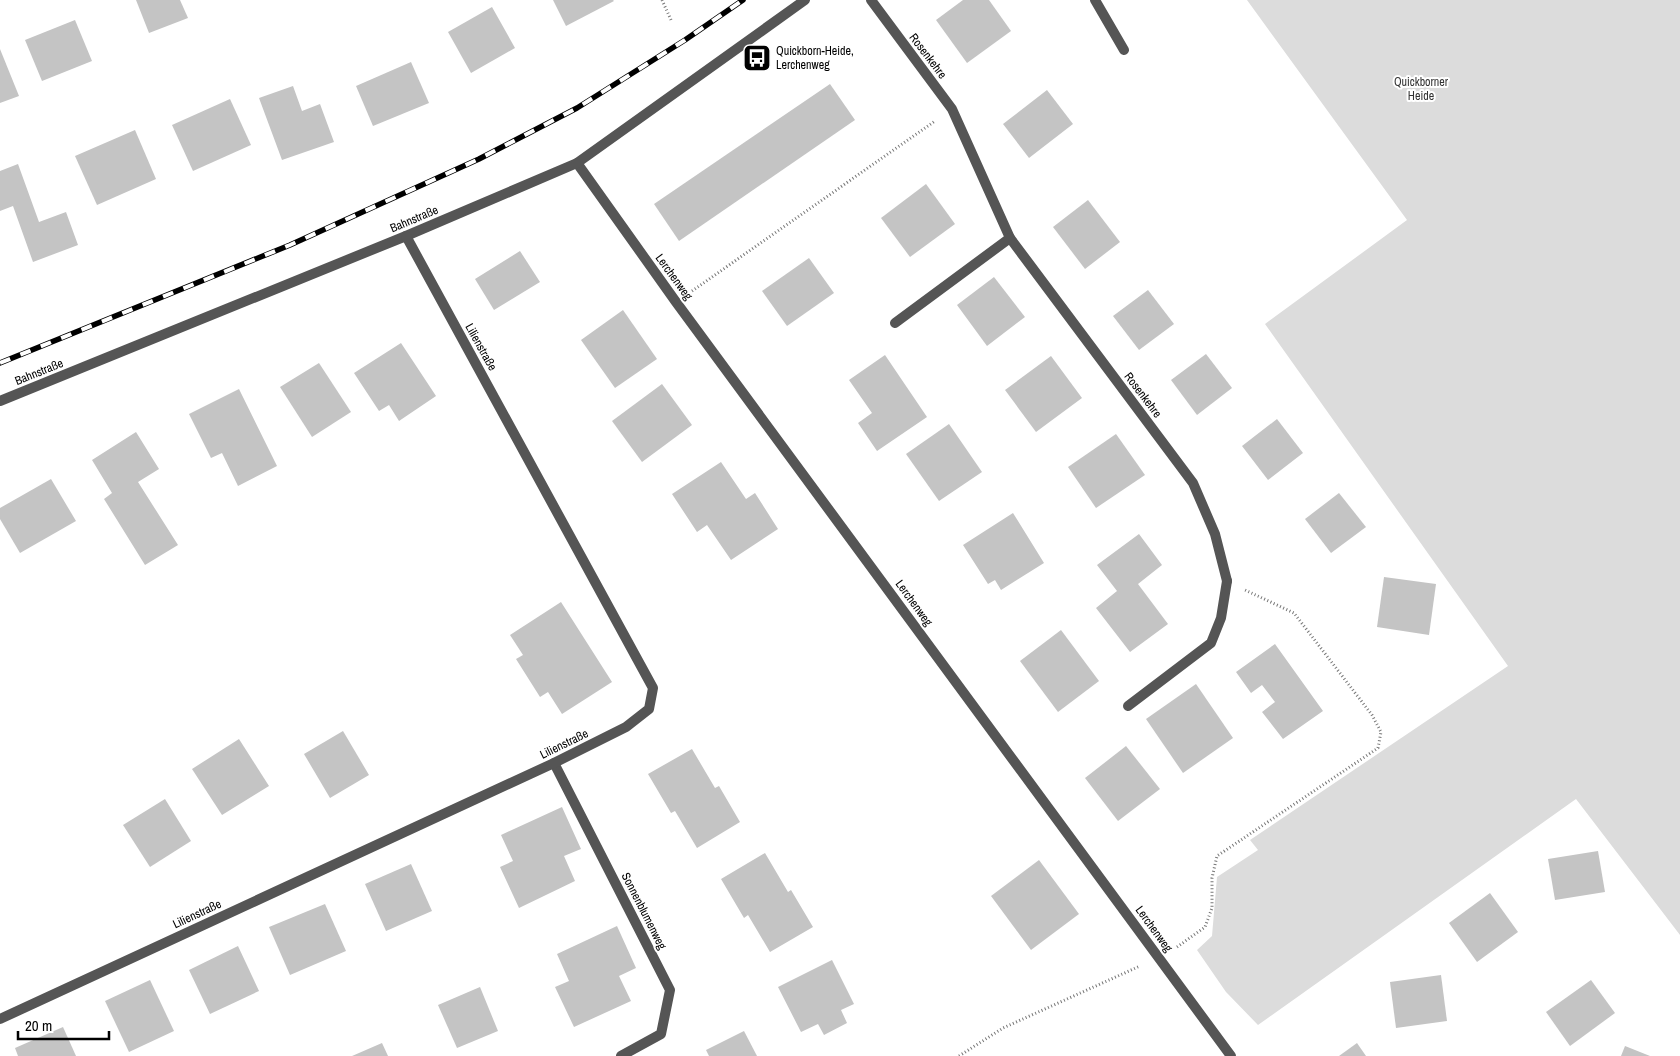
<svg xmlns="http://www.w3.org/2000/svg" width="1680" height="1056" font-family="'Archivo Narrow',sans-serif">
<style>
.green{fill:#dcdcdc}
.building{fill:#c4c4c4}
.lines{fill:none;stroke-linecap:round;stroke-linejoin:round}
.path{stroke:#777;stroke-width:3;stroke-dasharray:1 2.5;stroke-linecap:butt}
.service{stroke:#555;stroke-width:10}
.minor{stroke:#555;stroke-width:10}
.rail-casing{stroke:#000;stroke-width:5.5}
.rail{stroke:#fff;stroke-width:4;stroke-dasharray:11;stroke-linecap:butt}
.labels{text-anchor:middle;stroke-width:4;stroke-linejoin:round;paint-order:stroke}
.poi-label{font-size:12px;fill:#000;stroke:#fff;text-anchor:start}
.street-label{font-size:12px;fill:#000;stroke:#fff}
.park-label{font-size:12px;fill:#333;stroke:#fff}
</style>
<rect width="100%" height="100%" fill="#fff"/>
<polygon class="green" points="1247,0 1680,0 1680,935 1576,799 1258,1025 1226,992 1197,950 1212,936 1217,877 1258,850 1250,840 1508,666 1265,324 1407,220"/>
<g class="building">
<polygon points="136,0 180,0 188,18 149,33"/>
<polygon points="553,0 613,0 614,1 566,26"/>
<polygon points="963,0 989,0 1011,31 967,63 936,20"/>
<polygon points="492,7 515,48 471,73 448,32"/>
<polygon points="75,20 92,61 42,81 25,40"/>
<polygon points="0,49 19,96 0,103"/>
<polygon points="411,62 429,103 373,126 356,86"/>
<polygon points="830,84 855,120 679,241 654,204"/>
<polygon points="293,86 302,111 320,104 334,142 282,160 259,98"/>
<polygon points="1047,90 1073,124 1029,158 1003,124"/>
<polygon points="230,99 251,145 193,171 172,125"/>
<polygon points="135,130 156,179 97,205 75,156"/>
<polygon points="18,164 39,222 66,212 78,245 33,262 13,206 0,211 0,171"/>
<polygon points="926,184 955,224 910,257 881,218"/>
<polygon points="1088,200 1120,242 1085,269 1053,227"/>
<polygon points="520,251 540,282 494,310 475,279"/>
<polygon points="809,258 834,293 787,326 762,291"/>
<polygon points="994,277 1025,317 987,346 957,305"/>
<polygon points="1148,290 1174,324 1139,350 1113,316"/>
<polygon points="623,310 657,359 615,388 581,340"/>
<polygon points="401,343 436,396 399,421 389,405 379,411 354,373"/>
<polygon points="1206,354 1232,388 1197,415 1171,380"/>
<polygon points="885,355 927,417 877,451 858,423 872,413 849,380"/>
<polygon points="1051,356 1082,398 1036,432 1005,390"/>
<polygon points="319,363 351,412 312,437 280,387"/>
<polygon points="662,384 692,425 642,462 612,421"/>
<polygon points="239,389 277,466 238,486 222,453 211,458 189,414"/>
<polygon points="1277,419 1303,453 1268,480 1242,446"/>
<polygon points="949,424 982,472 939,501 906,454"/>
<polygon points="136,432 159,469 138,482 178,545 145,565 104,499 112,493 92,460"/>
<polygon points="1116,434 1145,475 1096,508 1068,467"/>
<polygon points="721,462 746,499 755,493 778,529 731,560 707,525 697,532 672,494"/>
<polygon points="51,479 76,521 20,553 0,519 0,508"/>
<polygon points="1339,493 1366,527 1331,553 1305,519"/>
<polygon points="1013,513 1044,563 1001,590 995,580 988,584 963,545"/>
<polygon points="1139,534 1162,565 1138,584 1168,624 1130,652 1096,608 1117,591 1097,565"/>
<polygon points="1384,577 1436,584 1429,635 1377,627"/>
<polygon points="561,602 612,682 562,714 548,692 540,697 516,659 523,655 510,635"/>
<polygon points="1061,630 1099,681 1058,712 1020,661"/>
<polygon points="1275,644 1323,711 1283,739 1262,712 1275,702 1262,685 1251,693 1236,672"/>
<polygon points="1196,684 1233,738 1183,773 1146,719"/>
<polygon points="343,731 369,775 330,798 304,754"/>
<polygon points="239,739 269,786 222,815 192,769"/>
<polygon points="1126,746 1160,789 1118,821 1085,778"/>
<polygon points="692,749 715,788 719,786 740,822 697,848 675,811 671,813 648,774"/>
<polygon points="165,799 191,841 150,867 123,825"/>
<polygon points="562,807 581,849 564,856 575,881 519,908 500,867 513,861 501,835"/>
<polygon points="1598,851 1605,892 1555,900 1548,859"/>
<polygon points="765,853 788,892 791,890 813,927 770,952 748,915 744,918 721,879"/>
<polygon points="1039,860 1079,914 1031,950 991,896"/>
<polygon points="411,864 432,911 386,931 365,884"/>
<polygon points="1490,893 1518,932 1477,962 1449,923"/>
<polygon points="325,904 346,951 290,975 269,927"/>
<polygon points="617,926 636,968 619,976 631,1001 574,1027 555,987 569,981 557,954"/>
<polygon points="238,946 259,991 210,1014 189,970"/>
<polygon points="832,960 854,1004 841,1010 847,1023 824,1035 818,1024 801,1032 778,987"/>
<polygon points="1441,975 1447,1021 1396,1028 1390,982"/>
<polygon points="150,980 174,1031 129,1052 105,1001"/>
<polygon points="1591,980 1615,1013 1570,1046 1546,1012"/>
<polygon points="480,987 498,1031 457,1048 438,1005"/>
<polygon points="63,1027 76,1056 18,1056 15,1048"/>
<polygon points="744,1031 757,1056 709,1056 706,1050"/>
<polygon points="382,1043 388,1056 352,1056"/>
<polygon points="1357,1043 1366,1056 1339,1056"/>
<polygon points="1625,1046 1650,1056 1621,1056"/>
</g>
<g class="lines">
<g class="path">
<polyline points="662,0 671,20"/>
<polyline points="692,291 935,121"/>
<polyline points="1177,947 1205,927 1212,908 1212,878 1217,856 1378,748 1381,732 1372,715 1294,613 1245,590"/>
<polyline points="959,1056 1003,1028 1140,966"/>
</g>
<g class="service">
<polyline points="1095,0 1124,50"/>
<polyline points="1128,706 1211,643 1221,618 1227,581"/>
</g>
<g class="minor">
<polyline points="871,0 952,109 1010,238 1193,483 1215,534 1227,581"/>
<polyline points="577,163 676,302 1231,1056"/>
<polyline points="895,323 1010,238"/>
<polyline points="0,401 406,236 577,163 805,0"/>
<polyline points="554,763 670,990 661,1034 621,1056"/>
<polyline points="0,1019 554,763 626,727 649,709 653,688 406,236"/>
</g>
<defs>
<polyline id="rail" points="0,363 290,245 479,159 577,108 685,40 743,0"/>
</defs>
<use href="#rail" class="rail-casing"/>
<use href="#rail" class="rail"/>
</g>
<defs>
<symbol id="bus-square" viewBox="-11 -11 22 22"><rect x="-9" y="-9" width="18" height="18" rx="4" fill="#000" stroke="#fff"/><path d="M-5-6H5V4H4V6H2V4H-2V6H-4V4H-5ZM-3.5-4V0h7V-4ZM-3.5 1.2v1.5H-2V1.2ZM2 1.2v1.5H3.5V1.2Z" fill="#fff"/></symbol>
</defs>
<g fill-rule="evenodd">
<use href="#bus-square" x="741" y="42" width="32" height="32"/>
</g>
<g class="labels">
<g class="poi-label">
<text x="776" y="55">Quickborn-Heide,<tspan x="776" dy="14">Lerchenweg</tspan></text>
</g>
<g class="street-label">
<text transform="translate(928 56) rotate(53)" y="4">Rosenkehre</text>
<text transform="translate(414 219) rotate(-23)" y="4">Bahnstraße</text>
<text transform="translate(674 277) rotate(54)" y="4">Lerchenweg</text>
<text transform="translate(481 347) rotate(61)" y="4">Lilienstraße</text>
<text transform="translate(39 372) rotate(-22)" y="4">Bahnstraße</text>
<text transform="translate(1143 395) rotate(53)" y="4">Rosenkehre</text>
<text transform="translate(914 603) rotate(54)" y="4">Lerchenweg</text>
<text transform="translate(564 744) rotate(-26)" y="4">Lilienstraße</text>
<text transform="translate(644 911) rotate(63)" y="4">Sonnenblumenweg</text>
<text transform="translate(197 914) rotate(-25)" y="4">Lilienstraße</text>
<text transform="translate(1154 929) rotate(54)" y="4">Lerchenweg</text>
</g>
<g class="park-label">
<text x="1421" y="86">Quickborner<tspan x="1421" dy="14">Heide</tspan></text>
</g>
</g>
<path d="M18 1031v8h91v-8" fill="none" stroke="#000000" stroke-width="2.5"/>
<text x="25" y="1031" font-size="15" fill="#000000" stroke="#ffffff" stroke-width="4" paint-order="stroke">20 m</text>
</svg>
